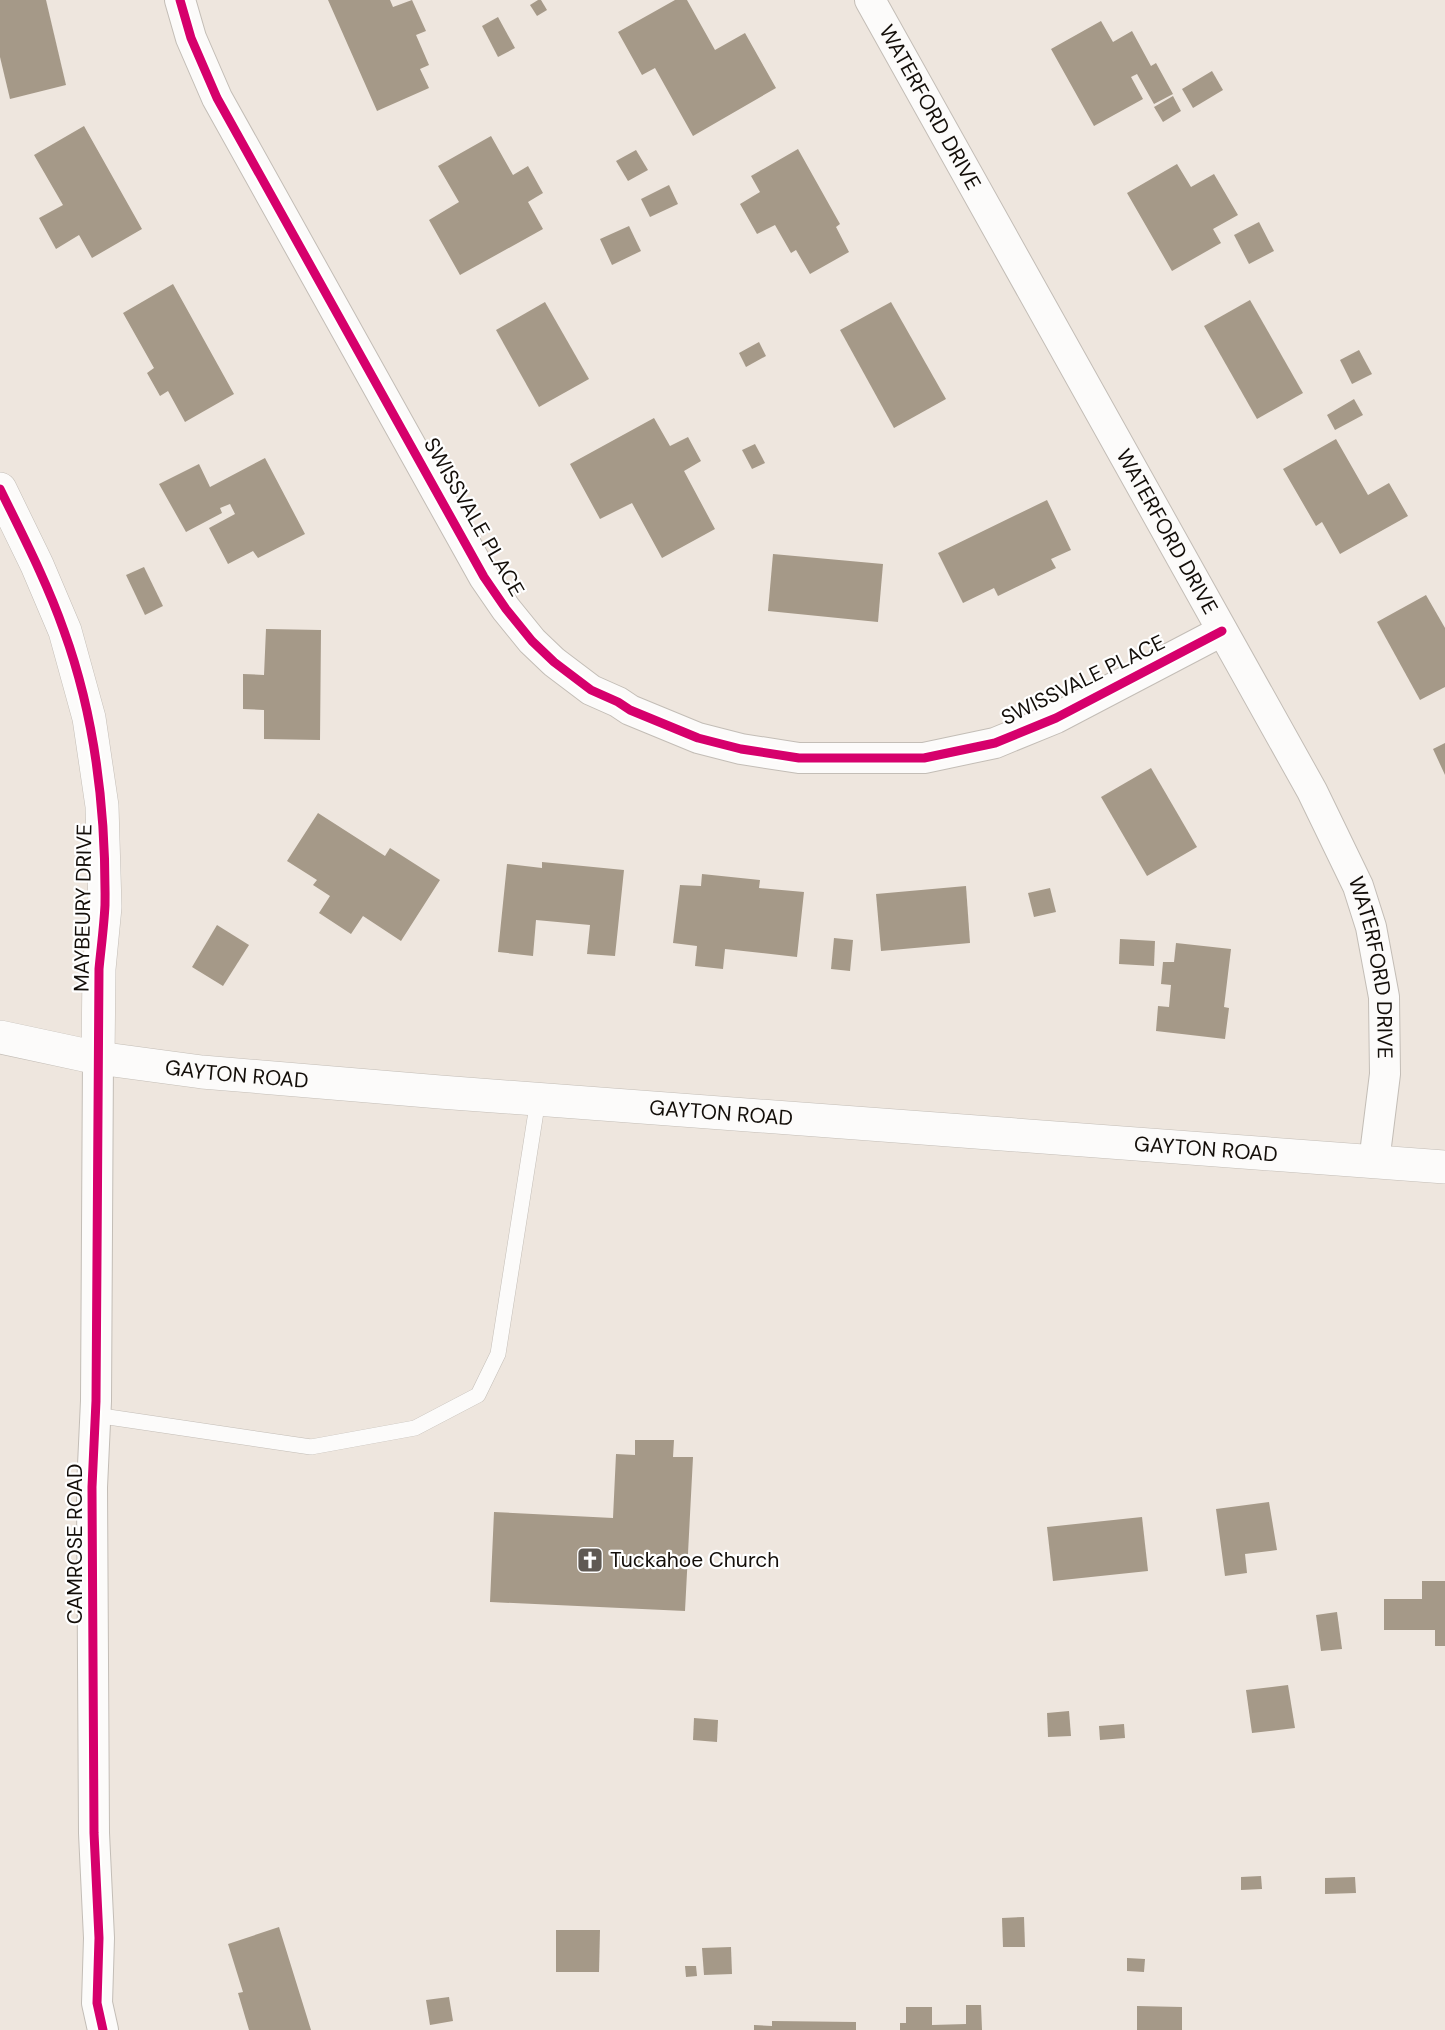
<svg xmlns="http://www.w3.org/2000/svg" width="1445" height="2030" font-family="'DM Sans',sans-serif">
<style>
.building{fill:#a59988}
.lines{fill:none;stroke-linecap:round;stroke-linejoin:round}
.service-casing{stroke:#c3bdb6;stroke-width:16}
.minor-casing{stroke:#c3bdb6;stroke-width:32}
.tertiary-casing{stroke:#c3bdb6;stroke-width:34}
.service{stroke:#fcfbfa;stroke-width:15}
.minor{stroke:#fcfbfa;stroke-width:30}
.tertiary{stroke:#fcfbfa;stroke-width:33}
.cycleway-casing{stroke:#fff;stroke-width:13}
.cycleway{stroke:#d6006c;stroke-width:9}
.labels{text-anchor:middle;stroke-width:4.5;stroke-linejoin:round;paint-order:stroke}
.street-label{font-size:21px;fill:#130e09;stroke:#fff}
.poi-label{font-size:21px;fill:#130e09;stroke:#fff;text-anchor:start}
</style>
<rect width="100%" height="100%" fill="#eee6de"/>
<g class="building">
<polygon points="0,0 46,0 66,85 10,99 0,57"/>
<polygon points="328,0 390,0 393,7 412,0 426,31 416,35 429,65 420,69 429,88 377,111"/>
<polygon points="538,0 541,0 547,10 537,16 530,5"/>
<polygon points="675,0 687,0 715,50 745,33 776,88 693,136 655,68 642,75 618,32"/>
<polygon points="498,17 515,48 498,57 482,26"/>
<polygon points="1101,21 1113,42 1132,31 1151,66 1156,63 1173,94 1154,104 1137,74 1131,77 1143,99 1094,126 1051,49"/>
<polygon points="1212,71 1223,90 1193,108 1182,89"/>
<polygon points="1173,96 1181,111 1163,122 1154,107"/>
<polygon points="84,126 142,229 92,258 79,235 56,249 39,218 63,205 34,155"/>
<polygon points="491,136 513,175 528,166 543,193 528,202 543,229 460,275 429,220 459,202 438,166"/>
<polygon points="798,149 840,224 836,227 849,252 810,274 796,250 791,253 775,225 757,234 740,204 760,192 751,176"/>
<polygon points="636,150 648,170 628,181 616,161"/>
<polygon points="1177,164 1191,187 1214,174 1238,215 1213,229 1221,243 1172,271 1127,193"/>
<polygon points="669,185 678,204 650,217 641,199"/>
<polygon points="1259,222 1274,251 1249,264 1234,235"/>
<polygon points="629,226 641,251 612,265 600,239"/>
<polygon points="173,284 234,394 185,422 168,391 160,396 147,373 154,368 123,313"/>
<polygon points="1250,300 1303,393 1257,419 1204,326"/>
<polygon points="545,302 589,379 539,407 496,330"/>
<polygon points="891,302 946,399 894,428 840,330"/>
<polygon points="759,342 766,356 746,367 739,353"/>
<polygon points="1359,350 1372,374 1352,384 1340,360"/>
<polygon points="1354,399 1363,415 1335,430 1327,415"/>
<polygon points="654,418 670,446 688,437 701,461 684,471 715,529 662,558 632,503 600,519 570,464"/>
<polygon points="1336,439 1368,495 1389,483 1408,516 1340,554 1322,522 1316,526 1283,469"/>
<polygon points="755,444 765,463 752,469 742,450"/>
<polygon points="265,458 305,534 258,558 253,551 228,564 209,528 235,514 230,504 220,508 222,513 186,532 159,484 199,464 210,487"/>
<polygon points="1047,500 1071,550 1051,559 1056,568 998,596 994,588 963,603 938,553"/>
<polygon points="773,554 883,564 878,622 768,611"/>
<polygon points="144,567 163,606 145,615 126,575"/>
<polygon points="1426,595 1445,628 1445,687 1420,700 1377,622"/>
<polygon points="266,629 321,630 320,740 264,739 264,710 243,709 243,674 264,675"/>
<polygon points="1445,743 1445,775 1433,749"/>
<polygon points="1151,768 1197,847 1147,876 1101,797"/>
<polygon points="318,813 385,856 390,848 440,880 401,941 363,916 351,934 319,913 330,896 313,885 317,880 287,861"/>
<polygon points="542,862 624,870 615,956 587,954 590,925 536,920 533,956 498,952 507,864 542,868"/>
<polygon points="702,874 760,880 759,888 804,892 797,957 725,949 723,969 695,966 697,946 673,943 680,885 701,886"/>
<polygon points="966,886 970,943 881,951 876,894"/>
<polygon points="1050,888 1056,912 1034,917 1028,893"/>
<polygon points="217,925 249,945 223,986 192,967"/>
<polygon points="834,938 853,940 850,971 831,969"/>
<polygon points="1120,939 1155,941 1154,966 1119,964"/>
<polygon points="1176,943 1231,949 1224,1007 1229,1008 1225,1039 1156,1031 1158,1006 1169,1007 1171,985 1161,984 1163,962 1174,962"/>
<polygon points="635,1440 674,1440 673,1457 693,1457 685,1611 490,1602 494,1512 613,1518 616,1454 635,1455"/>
<polygon points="1269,1502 1277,1550 1245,1554 1247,1573 1225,1576 1216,1509"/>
<polygon points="1142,1517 1148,1571 1053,1581 1047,1527"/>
<polygon points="1422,1581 1445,1581 1445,1646 1435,1646 1435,1630 1384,1630 1384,1599 1422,1599"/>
<polygon points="1337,1612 1342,1649 1321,1651 1316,1615"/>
<polygon points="1288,1685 1295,1728 1252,1733 1246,1690"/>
<polygon points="1069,1711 1071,1736 1048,1737 1047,1713"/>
<polygon points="694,1718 718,1720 717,1742 693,1740"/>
<polygon points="1124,1724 1125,1738 1100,1740 1099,1726"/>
<polygon points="1261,1876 1262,1889 1241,1890 1241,1877"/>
<polygon points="1355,1877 1356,1893 1325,1894 1325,1878"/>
<polygon points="1024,1917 1025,1947 1003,1947 1002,1918"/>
<polygon points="279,1927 311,2030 249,2030 238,1993 243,1992 228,1944"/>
<polygon points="556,1930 600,1930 599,1972 556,1972"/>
<polygon points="731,1947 732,1974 704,1975 702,1948"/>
<polygon points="1127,1958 1145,1959 1144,1972 1127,1971"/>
<polygon points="685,1966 696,1966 697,1976 686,1977"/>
<polygon points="449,1997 453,2021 430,2025 426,2000"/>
<polygon points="966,2005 981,2005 982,2030 900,2030 900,2023 906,2023 906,2007 932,2007 932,2025 966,2024"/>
<polygon points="1137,2006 1182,2007 1182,2030 1137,2030"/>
<polygon points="772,2021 856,2022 856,2030 754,2030 754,2025 772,2026"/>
</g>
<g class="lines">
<defs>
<polyline id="service" points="95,1415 311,1447 415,1428 478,1395 498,1354 538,1099"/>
<g id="minor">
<polyline points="180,0 191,38 217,98 484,577 506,609 532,641 554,662 591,690 618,702 630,710 698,738 741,749 799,758 924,758 995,743 1056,718 1222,631"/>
<path id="s1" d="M870,0l442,791 46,95 13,41 13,70 1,77 -11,88"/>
<polyline points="98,1058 96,1401 92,1487 94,1833 99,1938 97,2003 103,2030"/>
</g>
<g id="tertiary">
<polyline points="0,489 37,565 65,631 89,718 102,806 105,907 99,969 98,1058"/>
<path id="s2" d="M0,1037l98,21 104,14 238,20 1005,75"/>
</g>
</defs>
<use href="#service" class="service-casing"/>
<use href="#minor" class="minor-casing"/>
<use href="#tertiary" class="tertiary-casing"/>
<use href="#service" class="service"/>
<use href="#minor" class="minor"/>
<use href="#tertiary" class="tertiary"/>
<defs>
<g id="cycleway">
<polyline points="180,0 191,38 217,98 484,577 506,609 532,641 554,662 591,690 618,702 630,710 698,738 741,749 799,758 924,758 995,743 1056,718 1222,631"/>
<path d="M0,489c23,47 47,93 64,142 32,88 42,181 41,274 -1,21 -4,43 -6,64l-3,432 -4,86 2,346 5,105 -2,65 6,27"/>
</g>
</defs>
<use href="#cycleway" class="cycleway-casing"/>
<use href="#cycleway" class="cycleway"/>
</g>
<defs>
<symbol id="church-square" viewBox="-11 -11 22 22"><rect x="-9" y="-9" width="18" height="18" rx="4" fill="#605a54" stroke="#fff"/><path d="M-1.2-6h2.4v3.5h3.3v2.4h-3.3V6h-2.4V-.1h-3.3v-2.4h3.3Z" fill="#fff"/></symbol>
</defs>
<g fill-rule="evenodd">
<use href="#church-square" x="575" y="1545" width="30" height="30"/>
</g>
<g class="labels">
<g class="street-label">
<text dy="7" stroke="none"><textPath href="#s1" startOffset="123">WATERFORD DRIVE</textPath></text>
<text transform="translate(474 517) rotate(60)" y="7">SWISSVALE PLACE</text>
<text dy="7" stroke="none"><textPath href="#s1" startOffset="609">WATERFORD DRIVE</textPath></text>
<text transform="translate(1083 680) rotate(-26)" y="7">SWISSVALE PLACE</text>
<text transform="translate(83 908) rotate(-89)" y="7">MAYBEURY DRIVE</text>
<text dy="7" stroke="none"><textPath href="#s1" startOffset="1095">WATERFORD DRIVE</textPath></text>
<text dy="7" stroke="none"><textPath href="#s2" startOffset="240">GAYTON ROAD</textPath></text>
<text dy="7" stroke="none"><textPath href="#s2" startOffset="726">GAYTON ROAD</textPath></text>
<text dy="7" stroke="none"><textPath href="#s2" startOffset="1212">GAYTON ROAD</textPath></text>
<text transform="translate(75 1544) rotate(-90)" y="7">CAMROSE ROAD</text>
</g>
<g class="poi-label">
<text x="610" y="1567">Tuckahoe Church</text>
</g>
</g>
</svg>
